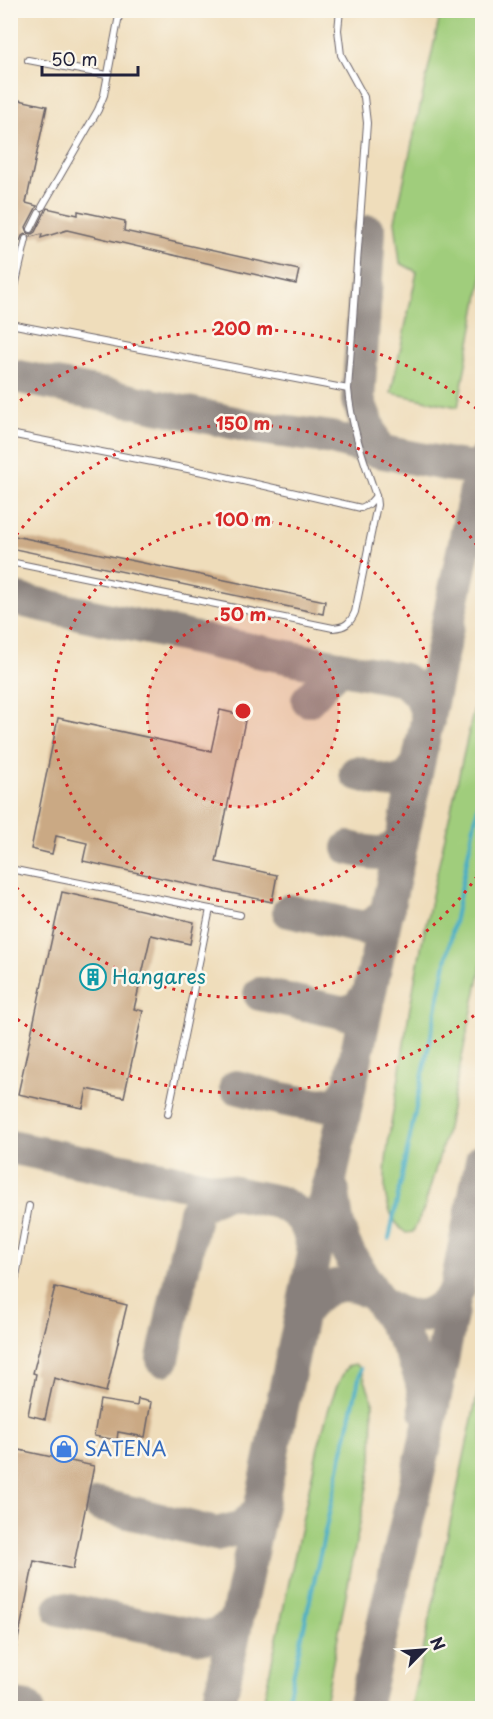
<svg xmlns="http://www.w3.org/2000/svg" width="493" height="1719" font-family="'Playpen Sans',sans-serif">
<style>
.green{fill:#a0cd7b;stroke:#61785b;stroke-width:1.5}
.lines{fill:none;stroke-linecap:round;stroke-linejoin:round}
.stream{stroke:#47adc6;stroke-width:4}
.taxiway{stroke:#88807b;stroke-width:34}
.building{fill:#caa984}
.lane-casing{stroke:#6a6368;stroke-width:8}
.lane{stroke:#fff;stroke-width:6}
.ring{fill:none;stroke:#d62828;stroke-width:3;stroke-dasharray:3 6}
.labels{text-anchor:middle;stroke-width:5;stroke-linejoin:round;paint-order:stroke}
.culture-label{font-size:20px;fill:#0d838f;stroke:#fbf7ec;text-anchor:start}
.shop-label{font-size:20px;fill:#366cbe;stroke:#fbf7ec;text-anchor:start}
.centre{fill:#d62828;stroke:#fbf7ec;stroke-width:3}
.ring-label{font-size:18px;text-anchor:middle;font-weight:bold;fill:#d62828;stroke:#fbf7ec;stroke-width:5;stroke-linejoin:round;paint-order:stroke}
</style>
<rect width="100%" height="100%" fill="#fbf7ec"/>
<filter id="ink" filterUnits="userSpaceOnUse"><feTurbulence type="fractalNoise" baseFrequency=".0167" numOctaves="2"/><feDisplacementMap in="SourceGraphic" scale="12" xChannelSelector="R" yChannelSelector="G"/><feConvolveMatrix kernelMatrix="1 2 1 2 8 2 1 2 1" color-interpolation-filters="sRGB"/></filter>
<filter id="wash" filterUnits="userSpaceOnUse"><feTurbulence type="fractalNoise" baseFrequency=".008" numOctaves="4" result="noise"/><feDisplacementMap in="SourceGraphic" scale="24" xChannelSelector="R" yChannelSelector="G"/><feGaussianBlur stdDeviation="1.35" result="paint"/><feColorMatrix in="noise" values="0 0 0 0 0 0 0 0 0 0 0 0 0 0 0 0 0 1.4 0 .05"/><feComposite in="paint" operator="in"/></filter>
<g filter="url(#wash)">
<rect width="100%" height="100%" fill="#efddbb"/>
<g class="green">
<polygon points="441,11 482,11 482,278 458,407 391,393 417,272 400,263 395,221"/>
<path d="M482,672v291l-37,174 -21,71 -11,24 -7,1c-16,-12 -22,-34 -21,-53 0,-31 9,-71 14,-103 19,-137 54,-271 83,-405z"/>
<path d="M355,1364l6,5 12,33 -1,59 -48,247h-62l56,-261c8,-27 14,-58 30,-81z"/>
<polygon points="482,1372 482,1708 411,1708"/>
</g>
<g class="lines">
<g class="stream">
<polyline points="389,1239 482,787"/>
<polyline points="286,1708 361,1369"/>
<polyline points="480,1708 482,1697"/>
</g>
<g class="taxiway">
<polyline points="369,232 358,400 378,451"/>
<polyline points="20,377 254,427 332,438 378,451 451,465 475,468 482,465"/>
<path d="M10,598l206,45 188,37c15,12 22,22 24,41"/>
<polyline points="308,700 339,667"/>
<path d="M356,773c23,6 48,20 61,-8"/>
<path d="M349,848c19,4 39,12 52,-8"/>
<polyline points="289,911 364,928 377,922 388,910"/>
<polyline points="260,994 345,1013 357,1008 369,993"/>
<path d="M236,1087c23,6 81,25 101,14 6,-3 9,-9 12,-14"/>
<path d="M10,1147l268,55c26,12 30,22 36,49"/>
<path d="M333,1191c2,19 4,39 13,57 28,55 78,98 80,163"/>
<path d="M383,1304c31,21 54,15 75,-15"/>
<path d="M302,1312c22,-28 42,-36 74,-16"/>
<polyline points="163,1359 195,1212 199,1206 226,1192"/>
<polyline points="100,1505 216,1534 240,1528 252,1519 260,1509"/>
<path d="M60,1609l143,28c16,-1 24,-7 34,-20"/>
<polyline points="10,1705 27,1708"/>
<polyline points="218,1708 482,462"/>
<polyline points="364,1708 427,1435 482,1160"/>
</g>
</g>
<g id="blocks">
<g class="building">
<polygon points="10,98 47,106 26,203 37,206 26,227 28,233 32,234 35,232 47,208 78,215 78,211 125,221 124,231 299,270 296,284 67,230 41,238 42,234 31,237 25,234 22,236 20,241 10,244"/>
<polygon points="10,535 325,601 323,614 10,548"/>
<polygon points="220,710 246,716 216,862 277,875 272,902 83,861 87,843 56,836 52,854 31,849 58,718 211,751"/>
<polygon points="62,892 194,922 190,944 151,935 134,1009 143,1011 124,1097 87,1089 83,1108 18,1094"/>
<polygon points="55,1287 127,1305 106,1392 54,1378 45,1419 28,1415 36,1374 33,1373"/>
<polygon points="138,1399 151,1402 145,1437 118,1432 117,1440 94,1436 100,1400 137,1406"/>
<polygon points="10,1448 94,1466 73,1569 34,1561 15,1654 10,1654"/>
</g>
</g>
</g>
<g filter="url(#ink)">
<use href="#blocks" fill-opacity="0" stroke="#6a6368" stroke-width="1.5"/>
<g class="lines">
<defs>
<g id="lane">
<polyline points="28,60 107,75"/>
<polyline points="42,207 98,110 104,95 120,10"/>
<polyline points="31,229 39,213"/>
<polyline points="10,308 26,239"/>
<polyline points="10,324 348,389"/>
<polyline points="10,434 208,473 361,508 369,504 376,496"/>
<path d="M10,562l323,66c12,-1 17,-4 22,-16l22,-107 -1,-9c-12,-35 -25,-70 -28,-107l19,-266 -3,-26 -23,-42 -3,-25 2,-20"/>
<polyline points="10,869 240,915"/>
<polyline points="168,1114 210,909"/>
<polyline points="10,1309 29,1206"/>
</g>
</defs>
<use href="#lane" class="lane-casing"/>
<use href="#lane" class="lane"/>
</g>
</g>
<circle cx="243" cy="711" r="96" fill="#d62828" fill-opacity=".12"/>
<g class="ring">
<circle cx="243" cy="711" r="96"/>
<circle cx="243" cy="711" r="191"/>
<path d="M482 869A287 287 0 0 1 11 880M11 542A287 287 0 0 1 482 553"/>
<path d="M481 1010A382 382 0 0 1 13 1016M13 406A382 382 0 0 1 481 412"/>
</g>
<defs>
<symbol id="building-ring" viewBox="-11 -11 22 22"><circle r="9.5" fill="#fbf7ec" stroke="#0f9aa8" stroke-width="1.5"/><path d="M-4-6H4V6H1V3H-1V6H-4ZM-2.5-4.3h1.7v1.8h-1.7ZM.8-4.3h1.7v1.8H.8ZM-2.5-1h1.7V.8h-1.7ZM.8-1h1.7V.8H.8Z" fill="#0f9aa8"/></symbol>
<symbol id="shop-ring" viewBox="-11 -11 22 22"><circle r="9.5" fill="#fbf7ec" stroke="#3f7fe0" stroke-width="1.5"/><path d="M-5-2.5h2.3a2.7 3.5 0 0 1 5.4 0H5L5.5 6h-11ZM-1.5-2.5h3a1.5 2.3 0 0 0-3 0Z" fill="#3f7fe0"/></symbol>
</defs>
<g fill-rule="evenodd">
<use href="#building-ring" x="78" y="962" width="30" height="30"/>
<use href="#shop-ring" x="49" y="1434" width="30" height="30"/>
</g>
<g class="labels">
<g class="culture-label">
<text x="112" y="984">Hangares</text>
</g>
<g class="shop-label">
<text x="84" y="1456">SATENA</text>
</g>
</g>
<circle cx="243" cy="711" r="9" class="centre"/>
<g class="ring-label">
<text x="243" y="335">200 m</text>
<text x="243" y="430">150 m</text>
<text x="243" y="526">100 m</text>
<text x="243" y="621">50 m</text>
</g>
<rect width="493" height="1719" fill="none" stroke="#fbf7ec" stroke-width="36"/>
<g transform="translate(424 1650) rotate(65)" stroke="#fbf7ec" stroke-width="4.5" paint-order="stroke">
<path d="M0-4.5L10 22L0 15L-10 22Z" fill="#22223b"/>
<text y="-9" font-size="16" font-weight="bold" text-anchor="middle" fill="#22223b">N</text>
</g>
<path d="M42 66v9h96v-9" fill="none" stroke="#22223b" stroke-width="3"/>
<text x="51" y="66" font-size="18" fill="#22223b" stroke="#fbf7ec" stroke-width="4.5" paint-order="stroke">50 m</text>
</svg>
